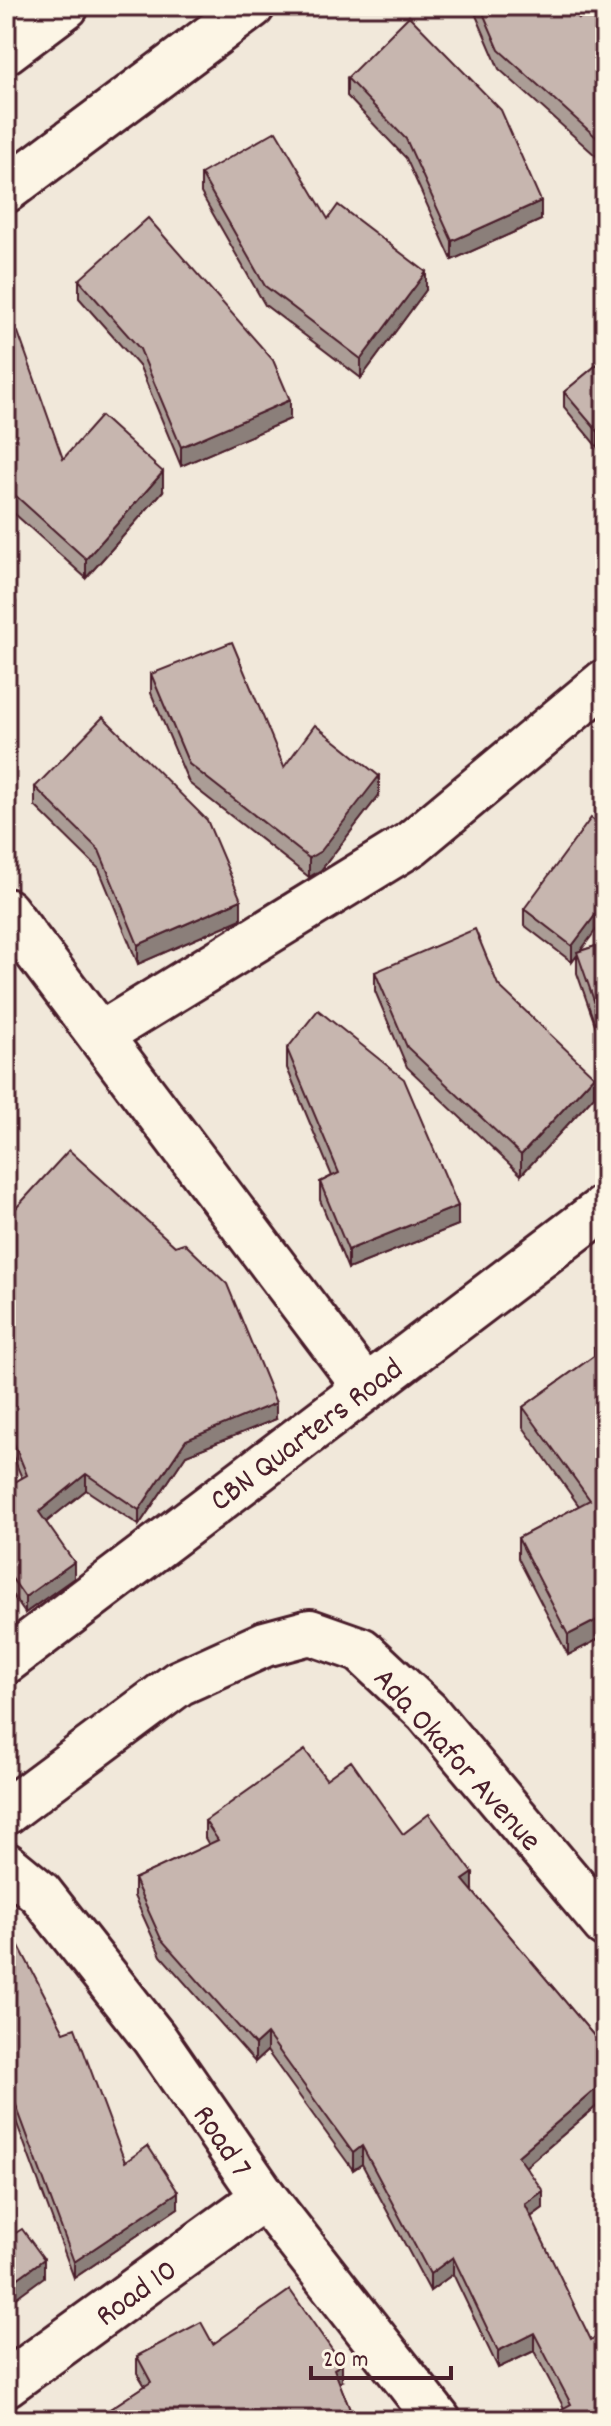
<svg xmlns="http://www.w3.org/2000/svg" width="611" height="2426" font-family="Dekko,sans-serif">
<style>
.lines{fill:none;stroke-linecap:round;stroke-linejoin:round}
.street-casing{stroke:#4a1f2b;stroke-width:50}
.secondary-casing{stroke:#4a1f2b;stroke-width:50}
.street{stroke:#fcf5e5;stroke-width:44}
.secondary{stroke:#fcf5e5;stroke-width:44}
.wall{fill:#ab9d96;stroke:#4a1f2b;stroke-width:2}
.shaded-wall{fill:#8b7f7a;stroke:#4a1f2b;stroke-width:2}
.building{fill:#c7b6af;stroke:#4a1f2b;stroke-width:2}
.labels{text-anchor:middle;stroke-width:6;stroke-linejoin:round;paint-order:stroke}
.street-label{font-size:32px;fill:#4a1f2b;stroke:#fcf5e5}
</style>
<rect width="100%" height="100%" fill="#f1e8da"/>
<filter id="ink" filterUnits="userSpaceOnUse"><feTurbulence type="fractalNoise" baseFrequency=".0125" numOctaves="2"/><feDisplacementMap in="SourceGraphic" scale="16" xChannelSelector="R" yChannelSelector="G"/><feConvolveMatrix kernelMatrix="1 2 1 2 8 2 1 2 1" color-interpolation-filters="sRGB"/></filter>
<g filter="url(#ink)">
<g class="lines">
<defs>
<g id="street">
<polyline points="6,190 252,6"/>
<polyline points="6,911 365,1387"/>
<polyline points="100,1035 411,844 605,682"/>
<polyline points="6,1661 605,1207"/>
<polyline points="6,1812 179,1683 265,1644 310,1632 361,1650 427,1712 605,1924"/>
<polyline points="6,1865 40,1893 154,2038 264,2197 438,2420"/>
<polyline points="6,2384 264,2197"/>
</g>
<polyline id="secondary" points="6,51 66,6"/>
</defs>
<use href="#street" class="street-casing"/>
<use href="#secondary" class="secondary-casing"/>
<use href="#street" class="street"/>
<use href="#secondary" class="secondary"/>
</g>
<g class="wall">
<polygon points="472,6 573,6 579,19 605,12 605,164 499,69"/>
<polygon points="347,78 541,220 452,260 406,158 347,96"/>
<polygon points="201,174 328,219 426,290 361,378 265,305 201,193"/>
<polygon points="79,280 290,419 181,466 140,367 79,298"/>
<polygon points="6,337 63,459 163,491 86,578 6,506"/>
<polygon points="605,358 605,442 598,448 564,407 564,392"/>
<polygon points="151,674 284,767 379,795 321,870 309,877 189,783 151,693"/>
<polygon points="35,787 241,919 138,964 99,869 35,806"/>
<polygon points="524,909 580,951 605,943 605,1053 577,973 577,955 572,962 524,925"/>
<polygon points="375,972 498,985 594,1096 521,1175 407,1067 375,991"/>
<polygon points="287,1049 458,1225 348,1269 320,1200 320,1182 332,1176 287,1068"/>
<polygon points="6,1219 276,1419 186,1455 139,1525 86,1490 46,1522 74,1578 25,1613 6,1586 6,1470 15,1482 22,1478 6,1440"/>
<polygon points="605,1341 605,1636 568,1655 518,1558 518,1538 579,1506 523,1427 523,1407 594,1356 594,1348"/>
<polygon points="326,1779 403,1834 473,1890 472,1891 605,2049 605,2099 525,2167 543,2208 531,2217 605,2420 553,2420 553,2414 564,2408 534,2351 498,2368 453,2274 430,2291 362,2164 353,2170 267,2051 255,2062 161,1956 134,1896 134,1879 209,1845 205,1838 205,1821"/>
<polygon points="6,1953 125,2162 178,2208 74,2278 6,2094"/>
<polygon points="213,2344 342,2381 339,2382 354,2420 104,2420 104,2413 145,2386 137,2373 137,2356"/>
</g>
<g class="shaded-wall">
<polygon points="541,201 541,220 452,260 452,241"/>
<polygon points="426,272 426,290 361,378 361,359"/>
<polygon points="290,400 290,419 181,466 181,447"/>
<polygon points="605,427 605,442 598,448 598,432"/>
<polygon points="163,472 163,491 86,578 86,559"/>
<polygon points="16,602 16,620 6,624 6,606"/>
<polygon points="379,776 379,795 321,870 309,877 309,858"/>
<polygon points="241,900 241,919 138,964 138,945"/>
<polygon points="605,902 605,918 572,962 572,946"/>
<polygon points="594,1076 594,1096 521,1175 521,1155"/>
<polygon points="458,1206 458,1225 348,1269 348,1250"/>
<polygon points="276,1403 276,1419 186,1455 139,1525 139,1510 186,1440"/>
<polygon points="86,1474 86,1490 39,1528 39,1512"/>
<polygon points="74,1562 74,1578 25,1613 25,1597"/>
<polygon points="605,1616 605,1636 568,1655 568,1635"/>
<polygon points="473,1873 473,1890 463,1898 463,1880"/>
<polygon points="267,2034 267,2051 255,2062 255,2045"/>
<polygon points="605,2081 605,2099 518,2173 518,2156"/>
<polygon points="362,2146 362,2164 353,2170 353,2153"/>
<polygon points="543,2191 543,2208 525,2221 525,2204"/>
<polygon points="178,2192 178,2208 74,2278 74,2262"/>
<polygon points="453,2257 453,2274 430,2291 430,2274"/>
<polygon points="44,2259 44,2277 6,2305 6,2287"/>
<polygon points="534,2333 534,2351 498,2368 498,2351"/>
<polygon points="342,2364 342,2381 334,2386 334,2369"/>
</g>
<g class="building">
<polygon points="480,6 573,6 579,19 590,6 598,6 605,12 605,145 499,50"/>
<polygon points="409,16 501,110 541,201 452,241 406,139 347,78"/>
<polygon points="276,131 328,219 338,205 426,272 361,359 265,286 201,174"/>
<polygon points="148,218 273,360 290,400 181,447 140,349 79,280"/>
<polygon points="18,332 63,459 101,416 163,472 86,559 6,487 6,337"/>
<polygon points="605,358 605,427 598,432 564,392"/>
<polygon points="6,573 16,602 6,606"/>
<polygon points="232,642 284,767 315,725 379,776 321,851 309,858 189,764 151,674"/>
<polygon points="103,717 207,820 241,900 138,945 99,850 35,787"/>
<polygon points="591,818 605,829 605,902 572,946 524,909"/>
<polygon points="475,929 498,985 594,1076 521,1155 407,1047 375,972"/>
<polygon points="605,943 605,1032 577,952"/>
<polygon points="318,1010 404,1079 458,1206 348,1250 320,1182 339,1173 287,1049"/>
<polygon points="69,1150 175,1246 184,1243 227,1284 276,1403 186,1440 139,1510 86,1474 39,1512 74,1562 25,1597 6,1570 6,1470 15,1482 27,1475 6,1424 6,1219"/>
<polygon points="605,1341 605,1616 568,1635 518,1538 590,1500 523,1407 598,1353 594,1348"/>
<polygon points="305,1750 326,1779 351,1761 403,1834 429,1814 473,1873 463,1880 605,2049 605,2081 518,2156 543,2191 525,2204 591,2340 605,2330 605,2420 556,2420 553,2414 571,2404 534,2333 498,2351 453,2257 430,2274 362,2146 353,2153 267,2034 255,2045 161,1939 134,1879 218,1840 205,1821"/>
<polygon points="19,1946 64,2032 75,2028 125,2162 148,2146 178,2192 74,2262 6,2078 6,1953"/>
<polygon points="22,2229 44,2259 6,2287 6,2239"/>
<polygon points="290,2290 342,2364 334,2369 354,2420 109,2420 104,2413 151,2382 137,2356 201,2322 213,2344"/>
</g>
</g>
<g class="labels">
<g class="street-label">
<text transform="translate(305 1433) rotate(-37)" y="11">CBN Quarters Road</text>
<text transform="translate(459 1758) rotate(48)" y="11">Ada Okafor Avenue</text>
<text transform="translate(224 2140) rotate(56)" y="11">Road 7</text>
<text transform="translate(135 2291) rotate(-36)" y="11">Road 10</text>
</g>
</g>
<rect width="611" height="2426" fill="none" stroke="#fcf5e5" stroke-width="32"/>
<rect x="16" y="16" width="579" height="2394" fill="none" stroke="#4a1f2b" stroke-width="3" filter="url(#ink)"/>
<path d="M311 2366v12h140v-12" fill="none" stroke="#4a1f2b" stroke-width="4"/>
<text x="323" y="2366" font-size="24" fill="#4a1f2b" stroke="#fcf5e5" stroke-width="6" paint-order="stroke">20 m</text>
</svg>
